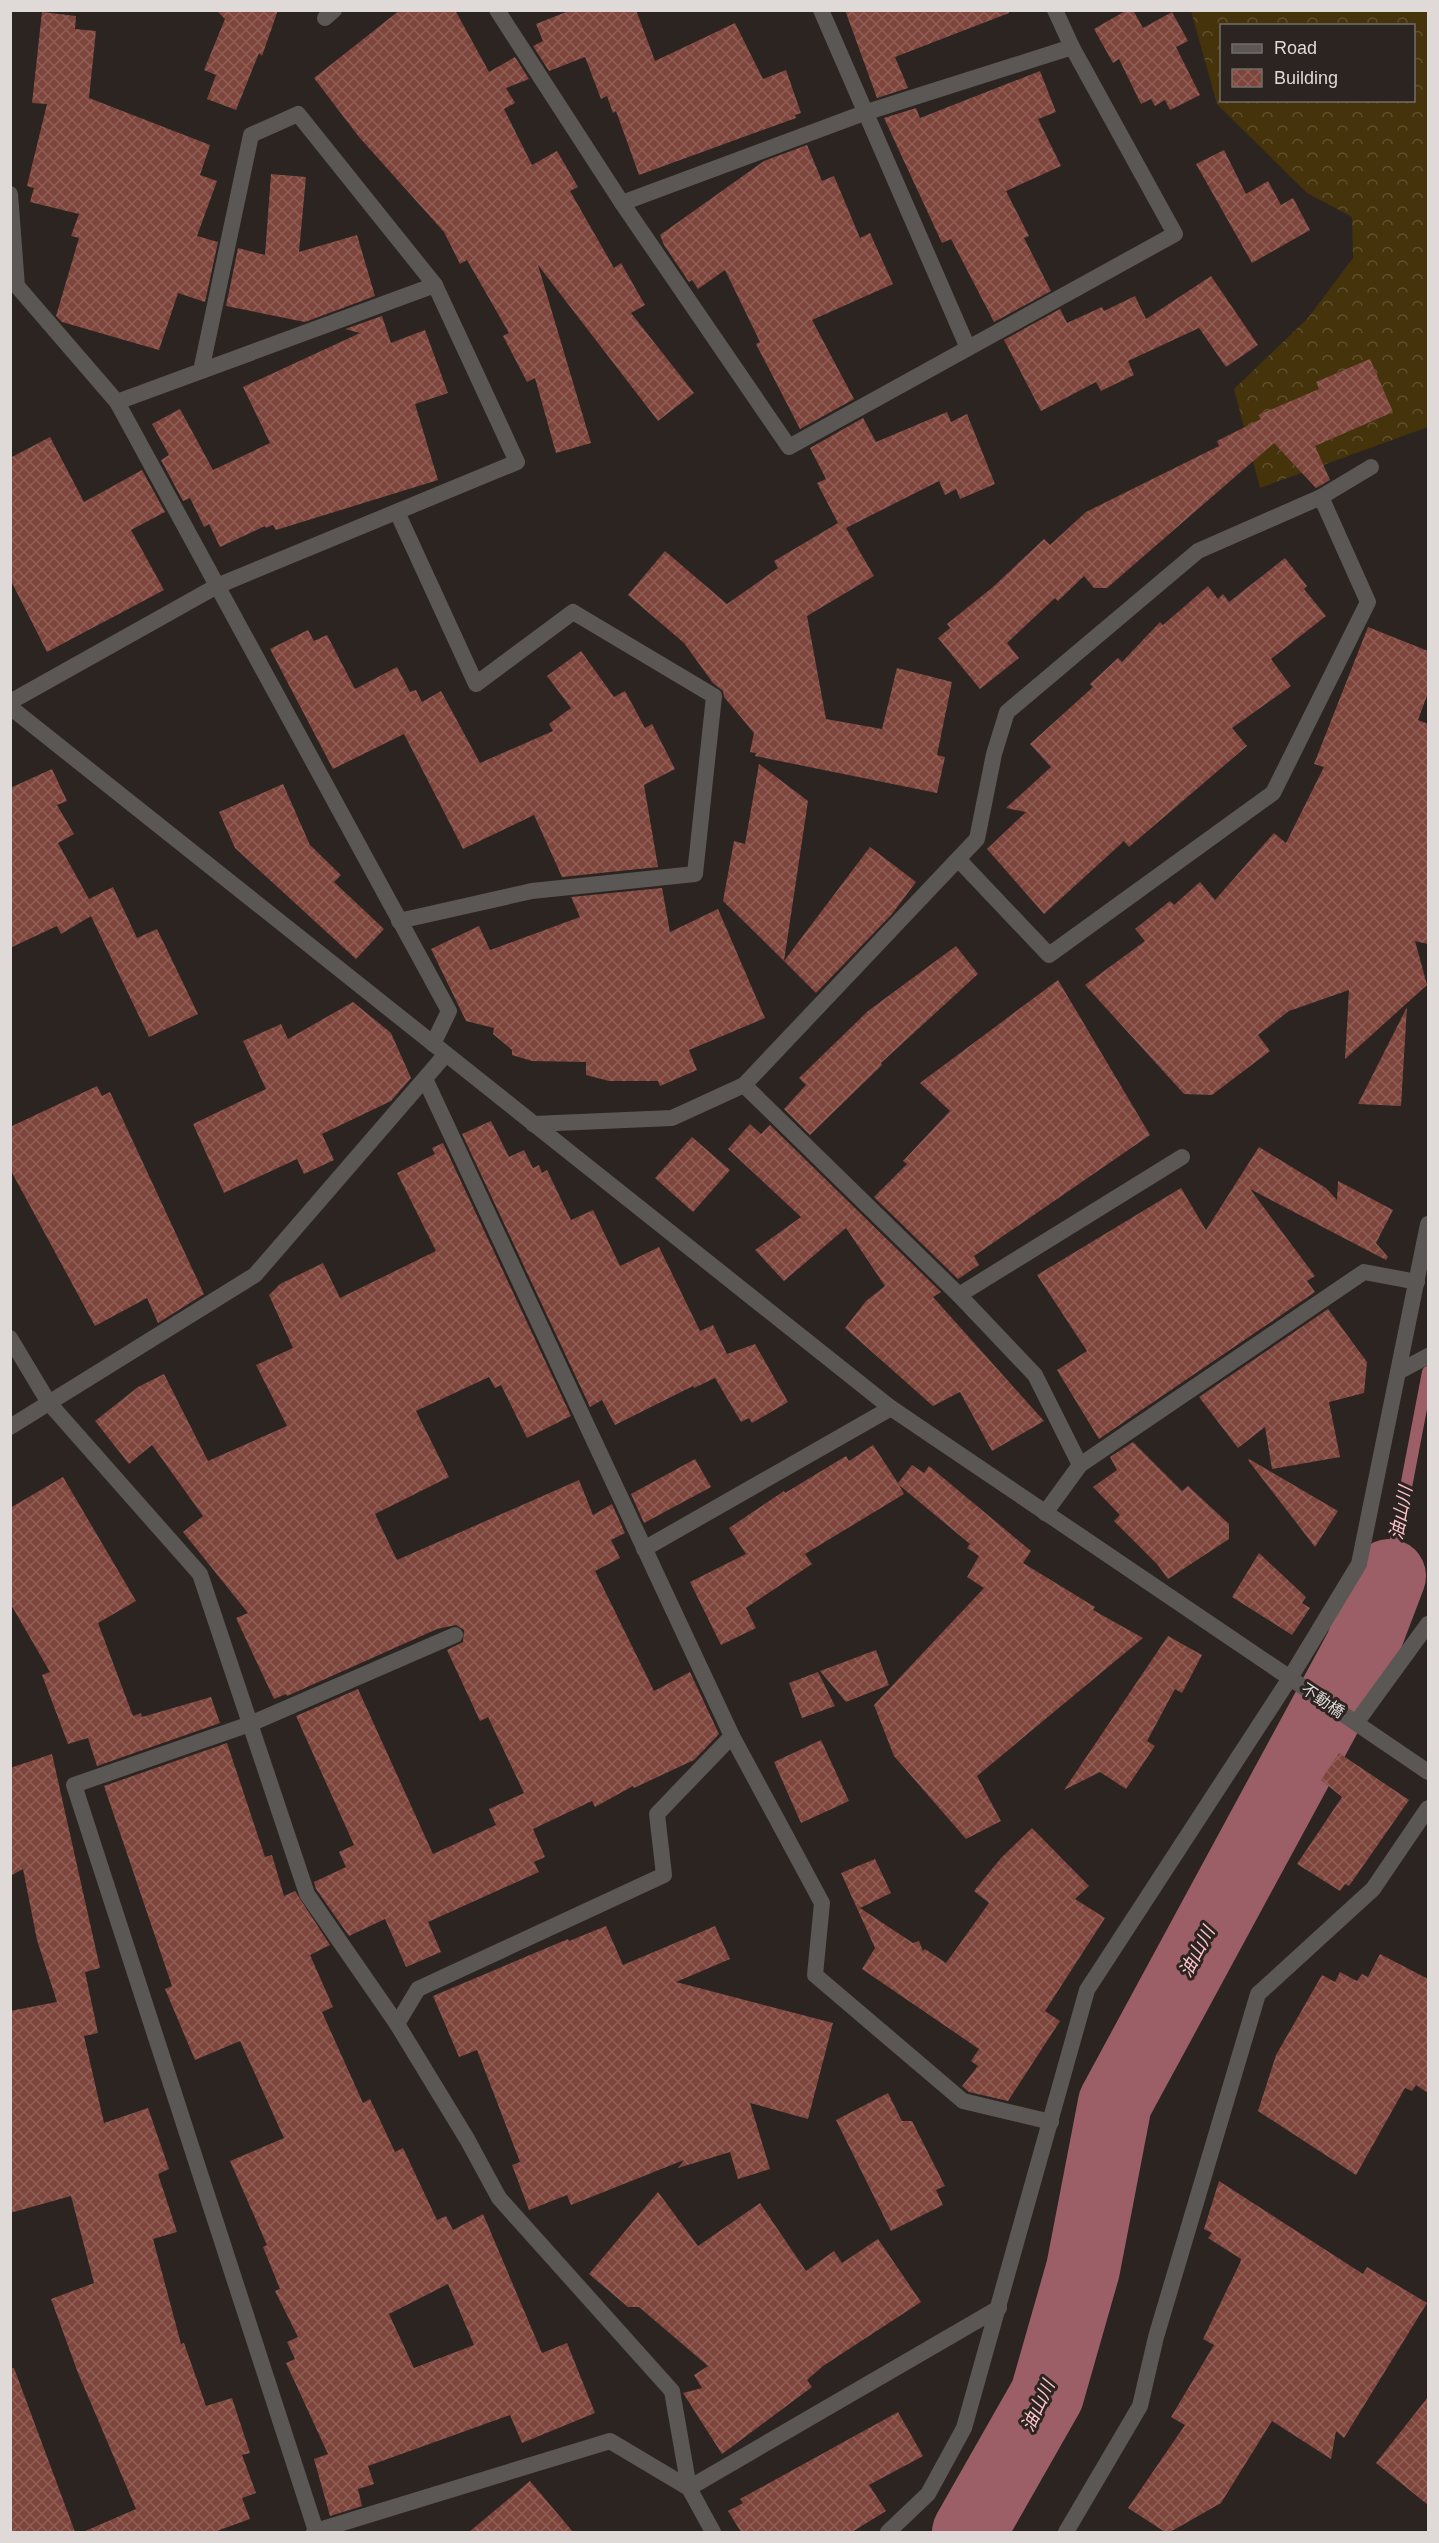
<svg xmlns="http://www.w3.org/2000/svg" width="1439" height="2543" font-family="Arial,'Noto Sans JP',sans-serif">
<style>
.forest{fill:url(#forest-crowns);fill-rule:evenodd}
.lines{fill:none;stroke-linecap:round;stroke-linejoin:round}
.stream{stroke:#9c5f67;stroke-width:12}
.river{stroke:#9c5f67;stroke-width:74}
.building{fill:url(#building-cross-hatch);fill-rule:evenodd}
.service{stroke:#5a5754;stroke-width:16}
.minor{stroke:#5a5754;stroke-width:16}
.tertiary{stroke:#5a5754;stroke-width:16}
.labels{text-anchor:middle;stroke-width:6;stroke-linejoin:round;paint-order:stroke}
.street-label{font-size:16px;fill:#dfdad8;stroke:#2b2421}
.water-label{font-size:18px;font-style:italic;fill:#fec4ca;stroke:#2b2421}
</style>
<defs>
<pattern id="forest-crowns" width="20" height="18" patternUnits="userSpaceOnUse" patternTransform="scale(1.5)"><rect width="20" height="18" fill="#44330b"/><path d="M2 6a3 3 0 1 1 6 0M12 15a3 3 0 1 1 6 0" fill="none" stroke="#5f502e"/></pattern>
<pattern id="building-cross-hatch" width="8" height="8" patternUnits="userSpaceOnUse" patternTransform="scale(1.5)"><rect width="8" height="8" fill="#7e453c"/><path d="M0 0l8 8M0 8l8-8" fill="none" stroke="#905f57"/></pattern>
</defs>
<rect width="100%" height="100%" fill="#2b2421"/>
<path class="forest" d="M1191,11h237v416l-168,61 -26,-99 74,-71 45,-60 -1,-41 -45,-24 -90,-89zM1222,26h192v74h-192z"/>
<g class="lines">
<polyline class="stream" points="1389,1576 1428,1372"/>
<polyline class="river" points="969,2532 1047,2395 1083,2269 1115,2103 1362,1647 1389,1576"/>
</g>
<g class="building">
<polygon points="216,10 278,10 262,56 259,53 236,110 207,99 216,75 204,70 225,19"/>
<polygon points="400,10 455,10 489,72 515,57 529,79 506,88 515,103 504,109 532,165 557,151 578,187 570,191 614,268 621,263 645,305 631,313 694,393 658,421 538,265 591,443 556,453 535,378 527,382 503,336 509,333 467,260 460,264 444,232 359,137 314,78"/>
<polygon points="571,10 636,10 655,61 735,23 763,79 786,70 801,113 795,115 796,118 639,175 616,111 613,113 607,96 601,99 585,57 549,71 533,46 543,41 536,24"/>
<polygon points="845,10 1008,10 1009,13 895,57 908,88 877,98"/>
<polygon points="1127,10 1133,10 1143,28 1172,12 1188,41 1176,47 1200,95 1170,110 1165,100 1155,106 1151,99 1141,104 1119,59 1113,63 1094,29"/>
<polygon points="42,12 76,16 75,29 96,31 89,98 210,145 200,175 217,181 197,236 218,242 205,302 178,293 159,350 62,322 56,316 79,238 71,236 79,214 30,202 34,188 27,186 47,104 32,103"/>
<polygon points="1040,71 1056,112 1038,119 1061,166 1006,191 1029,236 1024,238 1051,291 994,322 951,239 942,243 884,118 916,108 920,118"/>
<polygon points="807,145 822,181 834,176 860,238 870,233 893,284 812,320 854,399 800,429 756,344 760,342 725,270 698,289 692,280 689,282 664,245 660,235 764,161"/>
<polygon points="1224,150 1246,194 1268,181 1281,205 1293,198 1310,230 1252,263 1196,164"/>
<polygon points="271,174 306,177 299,252 357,235 375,296 305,322 226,306 238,248 265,255"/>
<polygon points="1211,276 1258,345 1226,367 1199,328 1128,361 1134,375 1101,391 1096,382 1041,411 1004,340 1060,309 1067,323 1102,307 1104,311 1135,296 1146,319"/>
<polygon points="382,316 391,343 425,330 448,393 415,404 438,480 276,530 273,525 266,528 265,526 220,547 209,524 204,527 190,498 183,501 161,460 169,455 152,424 180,409 213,470 270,443 243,387 360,333 345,329"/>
<polygon points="1370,359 1393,412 1315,446 1330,480 1316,488 1274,443 1107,588 1094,588 1084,576 1058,601 1055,598 1007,643 1019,658 980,689 938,638 950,628 947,624 993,587 1044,539 1050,545 1086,512 1219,446 1217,441 1261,419 1258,415 1319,389 1316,382"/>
<polygon points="947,412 951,422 967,414 995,484 960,499 956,489 945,495 939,481 846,528 874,576 807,616 826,719 882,729 897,668 952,682 937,755 945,757 937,793 755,756 756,753 750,752 754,733 724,697 723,691 713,683 684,643 628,595 665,551 727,604 778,568 774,561 838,523 817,483 826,479 810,448 863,418 876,442"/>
<polygon points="50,437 84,502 142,470 165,512 131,530 164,590 47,652 10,579 10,458"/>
<polygon points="1285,558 1307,586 1304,589 1326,616 1271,659 1291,686 1232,728 1247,746 1129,847 1124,841 1044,914 987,849 1026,812 1006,808 1051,767 1030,744 1093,687 1090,684 1118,658 1122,662 1160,622 1163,625 1208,586 1218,599 1223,594 1229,602"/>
<polygon points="1368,627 1428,651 1428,693 1418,720 1428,724 1428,944 1415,941 1427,985 1345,1059 1349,990 1289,1011 1258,1035 1270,1051 1212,1095 1184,1094 1085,985 1145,941 1135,929 1170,901 1174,905 1200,882 1215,900 1274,833 1286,843 1324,767 1314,764"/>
<polygon points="308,630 314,641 327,635 355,689 397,667 410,692 416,690 422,702 441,691 480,763 553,731 549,724 571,708 547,676 581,651 614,697 625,691 645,728 652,724 675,769 644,785 658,867 562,877 534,815 463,849 404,734 333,769 270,649"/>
<polygon points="759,764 808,801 784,961 723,901 734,841 745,844"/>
<polygon points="52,769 67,801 57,805 74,834 58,843 89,899 113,887 137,938 157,929 198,1014 149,1037 91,916 61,934 57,926 10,948 10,788"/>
<polygon points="283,784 310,845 341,875 334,882 384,929 356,959 235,848 219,812"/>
<polygon points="870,847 916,882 892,914 816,993 784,961"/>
<polygon points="662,888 670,932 718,909 765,1018 689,1050 697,1070 660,1086 658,1081 609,1081 586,1075 586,1062 532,1061 512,1055 512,1050 493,1034 494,1028 466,1021 431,949 479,926 490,950 580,917 571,897"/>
<polygon points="956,946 978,974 881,1063 882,1065 810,1135 784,1109 806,1085 799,1078 868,1011"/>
<polygon points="1058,980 1150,1135 974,1256 979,1265 958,1279 874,1197 907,1164 903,1161 950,1111 920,1083"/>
<polygon points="353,1002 391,1033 411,1078 391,1101 322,1134 334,1160 304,1174 297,1159 224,1193 193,1124 266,1089 243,1041 281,1024 288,1039"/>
<polygon points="1407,1007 1401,1106 1358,1104"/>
<polygon points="97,1086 102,1096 110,1092 204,1294 158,1323 147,1298 95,1326 10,1169 10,1127"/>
<polygon points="491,1121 509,1157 524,1150 533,1168 539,1165 542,1173 547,1170 571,1220 593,1210 620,1266 659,1247 700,1331 713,1325 727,1354 755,1344 788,1402 752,1423 749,1418 741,1422 715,1378 694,1388 693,1386 615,1425 602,1400 590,1407 462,1134"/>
<polygon points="750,1124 761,1134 770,1125 941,1292 933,1297 1044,1421 992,1451 960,1392 933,1406 845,1328 866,1301 885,1286 846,1228 784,1281 755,1250 801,1217 728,1149"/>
<polygon points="692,1137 730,1170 693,1212 655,1178"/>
<polygon points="443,1143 571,1416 527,1438 501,1385 495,1388 489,1377 416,1411 449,1477 375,1514 397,1560 579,1480 593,1515 612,1504 625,1533 611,1540 620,1558 595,1571 654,1691 690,1672 719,1734 694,1760 634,1788 633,1786 595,1807 592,1801 533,1829 545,1857 534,1862 539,1872 428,1922 441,1952 406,1967 385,1919 349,1936 316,1889 314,1882 346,1867 339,1852 354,1845 296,1716 358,1689 433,1854 496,1825 489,1809 524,1793 488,1717 480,1721 447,1650 463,1642 464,1630 456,1625 437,1629 287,1696 286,1694 274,1699 236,1618 248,1613 183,1532 203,1516 152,1445 129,1464 95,1421 138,1387 164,1374 208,1461 287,1426 256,1365 293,1348 269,1295 280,1284 323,1263 340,1298 436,1251 397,1173 435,1154 432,1148"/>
<polygon points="1259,1147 1326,1188 1337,1200 1338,1181 1393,1210 1376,1243 1388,1257 1386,1260 1250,1189 1315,1276 1307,1281 1315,1292 1099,1439 1057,1370 1087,1351 1037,1275 1181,1188 1206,1230"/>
<polygon points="1328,1309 1367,1362 1364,1393 1329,1402 1340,1457 1272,1469 1265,1427 1238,1448 1199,1397"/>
<polygon points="1133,1442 1182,1491 1188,1486 1229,1524 1229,1539 1168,1579 1157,1564 1114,1521 1120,1515 1093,1487 1117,1470 1110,1457"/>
<polygon points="873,1445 898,1483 912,1465 924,1473 929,1466 1031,1551 1023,1563 1095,1607 1093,1610 1143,1638 977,1776 1001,1821 966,1839 894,1756 874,1705 984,1588 967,1577 979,1556 967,1548 970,1544 899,1485 904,1494 805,1554 812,1564 746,1608 756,1628 721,1645 690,1582 746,1554 729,1528 784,1491 785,1493 846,1456 849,1461"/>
<polygon points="695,1459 711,1487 644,1523 631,1494"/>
<polygon points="1249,1459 1338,1511 1315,1547 1248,1460"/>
<polygon points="63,1477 136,1601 98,1623 133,1716 141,1713 142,1717 211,1697 220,1723 97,1766 88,1738 68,1744 42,1675 50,1672 10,1603 10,1508"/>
<polygon points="1259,1553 1306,1597 1302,1603 1310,1608 1292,1635 1232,1597"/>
<polygon points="1168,1636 1202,1655 1182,1693 1175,1689 1147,1741 1155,1746 1126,1789 1100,1772 1064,1790"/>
<polygon points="876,1650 889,1685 846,1702 820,1671"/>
<polygon points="818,1672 835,1706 802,1718 789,1683"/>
<polygon points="821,1740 849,1801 801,1823 774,1762"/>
<path d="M227,1743l38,114 7,-2 12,41 11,-5 35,54 -20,10 23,52 -11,5 41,91 7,-4 25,53 8,-4 34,72 9,-4 7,14 30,-16 59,139 25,-10 28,70 -73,30 -12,-28 -142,51 6,18 -16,5 4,17 -32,10 -16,-57 14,-5 -42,-91 9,-4 -8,-17 11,-5 -23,-46 5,-2 -17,-42 4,-2 -37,-84 54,-23 -44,-97 -45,19 -30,-71 7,-3 -68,-200zM448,2284l26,61 -60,23 -25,-54z"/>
<polygon points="1339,1753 1409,1800 1349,1886 1345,1884 1340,1891 1297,1864 1342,1797 1321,1780"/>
<polygon points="52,1754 100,1968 85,1972 98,2033 84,2036 104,2123 148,2108 169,2169 158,2174 177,2232 153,2239 181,2344 184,2343 206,2406 232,2398 250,2453 242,2455 256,2493 242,2498 250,2519 214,2532 83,2532 136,2509 78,2373 51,2299 94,2283 71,2196 10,2213 10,2011 57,2002 37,1940 23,1869 10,1876 10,1768"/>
<polygon points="1032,1828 1089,1886 1075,1899 1105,1918 1045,2011 1060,2021 1008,2101 969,2092 962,2086 978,2066 971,2061 979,2049 862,1969 875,1948 841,1873 875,1859 891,1893 860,1908 913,1943 919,1941 923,1951 925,1949 946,1963 989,1903 974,1891 1001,1858"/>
<polygon points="606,1926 623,1965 715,1926 730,1959 676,1982 833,2023 808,2119 750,2103 770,2169 738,2179 730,2152 678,2168 684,2160 571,2205 567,2195 529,2210 512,2165 520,2162 477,2050 459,2057 433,1996 568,1939 569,1941"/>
<polygon points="1380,1954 1428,1979 1428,2093 1416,2085 1412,2091 1405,2088 1356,2175 1258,2111 1276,2055 1322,1975 1335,1982 1340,1972 1357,1981 1362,1974 1368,1977"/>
<polygon points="888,2093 902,2121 912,2121 945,2186 936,2190 943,2205 891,2231 836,2120"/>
<polygon points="1219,2181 1363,2274 1367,2267 1427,2303 1344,2438 1336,2431 1331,2459 1272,2421 1221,2503 1170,2532 1165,2532 1128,2508 1185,2425 1171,2417 1214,2345 1203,2339 1240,2263 1241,2259 1208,2238 1212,2233 1204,2229"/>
<polygon points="658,2192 698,2246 760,2203 806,2271 834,2251 842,2263 878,2239 921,2302 823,2366 807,2380 812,2387 722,2454 683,2393 702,2388 694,2375 708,2366 639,2307 628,2307 589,2274"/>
<polygon points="10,2368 14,2368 75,2532 10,2532"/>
<polygon points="1428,2397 1428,2505 1376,2463"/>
<polygon points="898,2412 923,2456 869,2485 886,2511 852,2532 741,2532 728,2511 743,2503 740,2499"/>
<polygon points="530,2481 573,2532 469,2532"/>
</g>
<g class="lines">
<g class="service">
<polyline points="959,1295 1182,1157"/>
<polyline points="397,2024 418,1989 664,1875 657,1814 732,1736"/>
<polyline points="316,2531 610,2441 689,2488 999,2308"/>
</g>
<g class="minor">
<polyline points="497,10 622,203 789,447 1175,234 1072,47 1055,10"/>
<polyline points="821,10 968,348"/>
<polyline points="325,18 334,10"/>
<polyline points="10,194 17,286 117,402 449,1011 433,1044"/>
<polyline points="622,203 864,113 1072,47"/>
<polyline points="117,402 435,285 298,114 251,135 201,371"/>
<polyline points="1321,497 1371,467"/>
<polyline points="397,512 476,684 573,612 714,696 695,874 532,891 399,921"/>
<polyline points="10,702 217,586 517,462 435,285"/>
<polyline points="425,1079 732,1736 822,1903 815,1975 963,2101 1051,2122"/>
<polyline points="744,1085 959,1295 1035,1375 1080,1465"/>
<polyline points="533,1124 672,1118 744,1085 958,859 977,839 994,754 1007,712 1198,551 1321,497 1368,602 1273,793 1049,955 958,859"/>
<polyline points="10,1338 49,1403 200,1574 307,1894 397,2024 467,2139 499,2198 672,2391 689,2488 713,2532"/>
<polyline points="1400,1371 1428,1356"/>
<polyline points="10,1427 255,1275 446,1054"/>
<polyline points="1045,1513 1080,1465 1364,1272 1417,1282"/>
<polyline points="644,1549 891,1408"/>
<polyline points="1290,1678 1356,1723 1428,1624"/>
<polyline points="314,2532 316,2531 74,1785 250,1724 455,1635"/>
<polyline points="888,2532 928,2494 964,2428 1087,1990 1290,1678 1359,1564 1428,1224"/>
<polyline points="1066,2532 1140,2406 1156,2337 1258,1994 1373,1889 1428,1808"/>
</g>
<g class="tertiary">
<polyline points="10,707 891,1408 1290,1678"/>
<polyline points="1356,1723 1428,1772"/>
</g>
</g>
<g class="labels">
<g class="street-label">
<text transform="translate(1323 1700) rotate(34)" y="6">不動橋</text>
</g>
<g class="water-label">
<text transform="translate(1401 1513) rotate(-79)" y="6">油山川</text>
<text transform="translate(1197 1952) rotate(-62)" y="6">油山川</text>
<text transform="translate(1038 2406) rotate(-65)" y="6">油山川</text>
</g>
</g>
<rect width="1439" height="2543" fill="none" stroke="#dfdad8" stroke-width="24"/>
<rect x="1220" y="24" width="195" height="78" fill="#2b2421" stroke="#736d6a" stroke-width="1.5"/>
<rect x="1232" y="44" width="30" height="9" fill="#5a5754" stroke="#736d6a" stroke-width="1.5"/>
<text x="1274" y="54" font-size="18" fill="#dfdad8">Road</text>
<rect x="1232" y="69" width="30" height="18" fill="url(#building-cross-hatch)" stroke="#736d6a" stroke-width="1.5"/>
<text x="1274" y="84" font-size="18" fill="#dfdad8">Building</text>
</svg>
